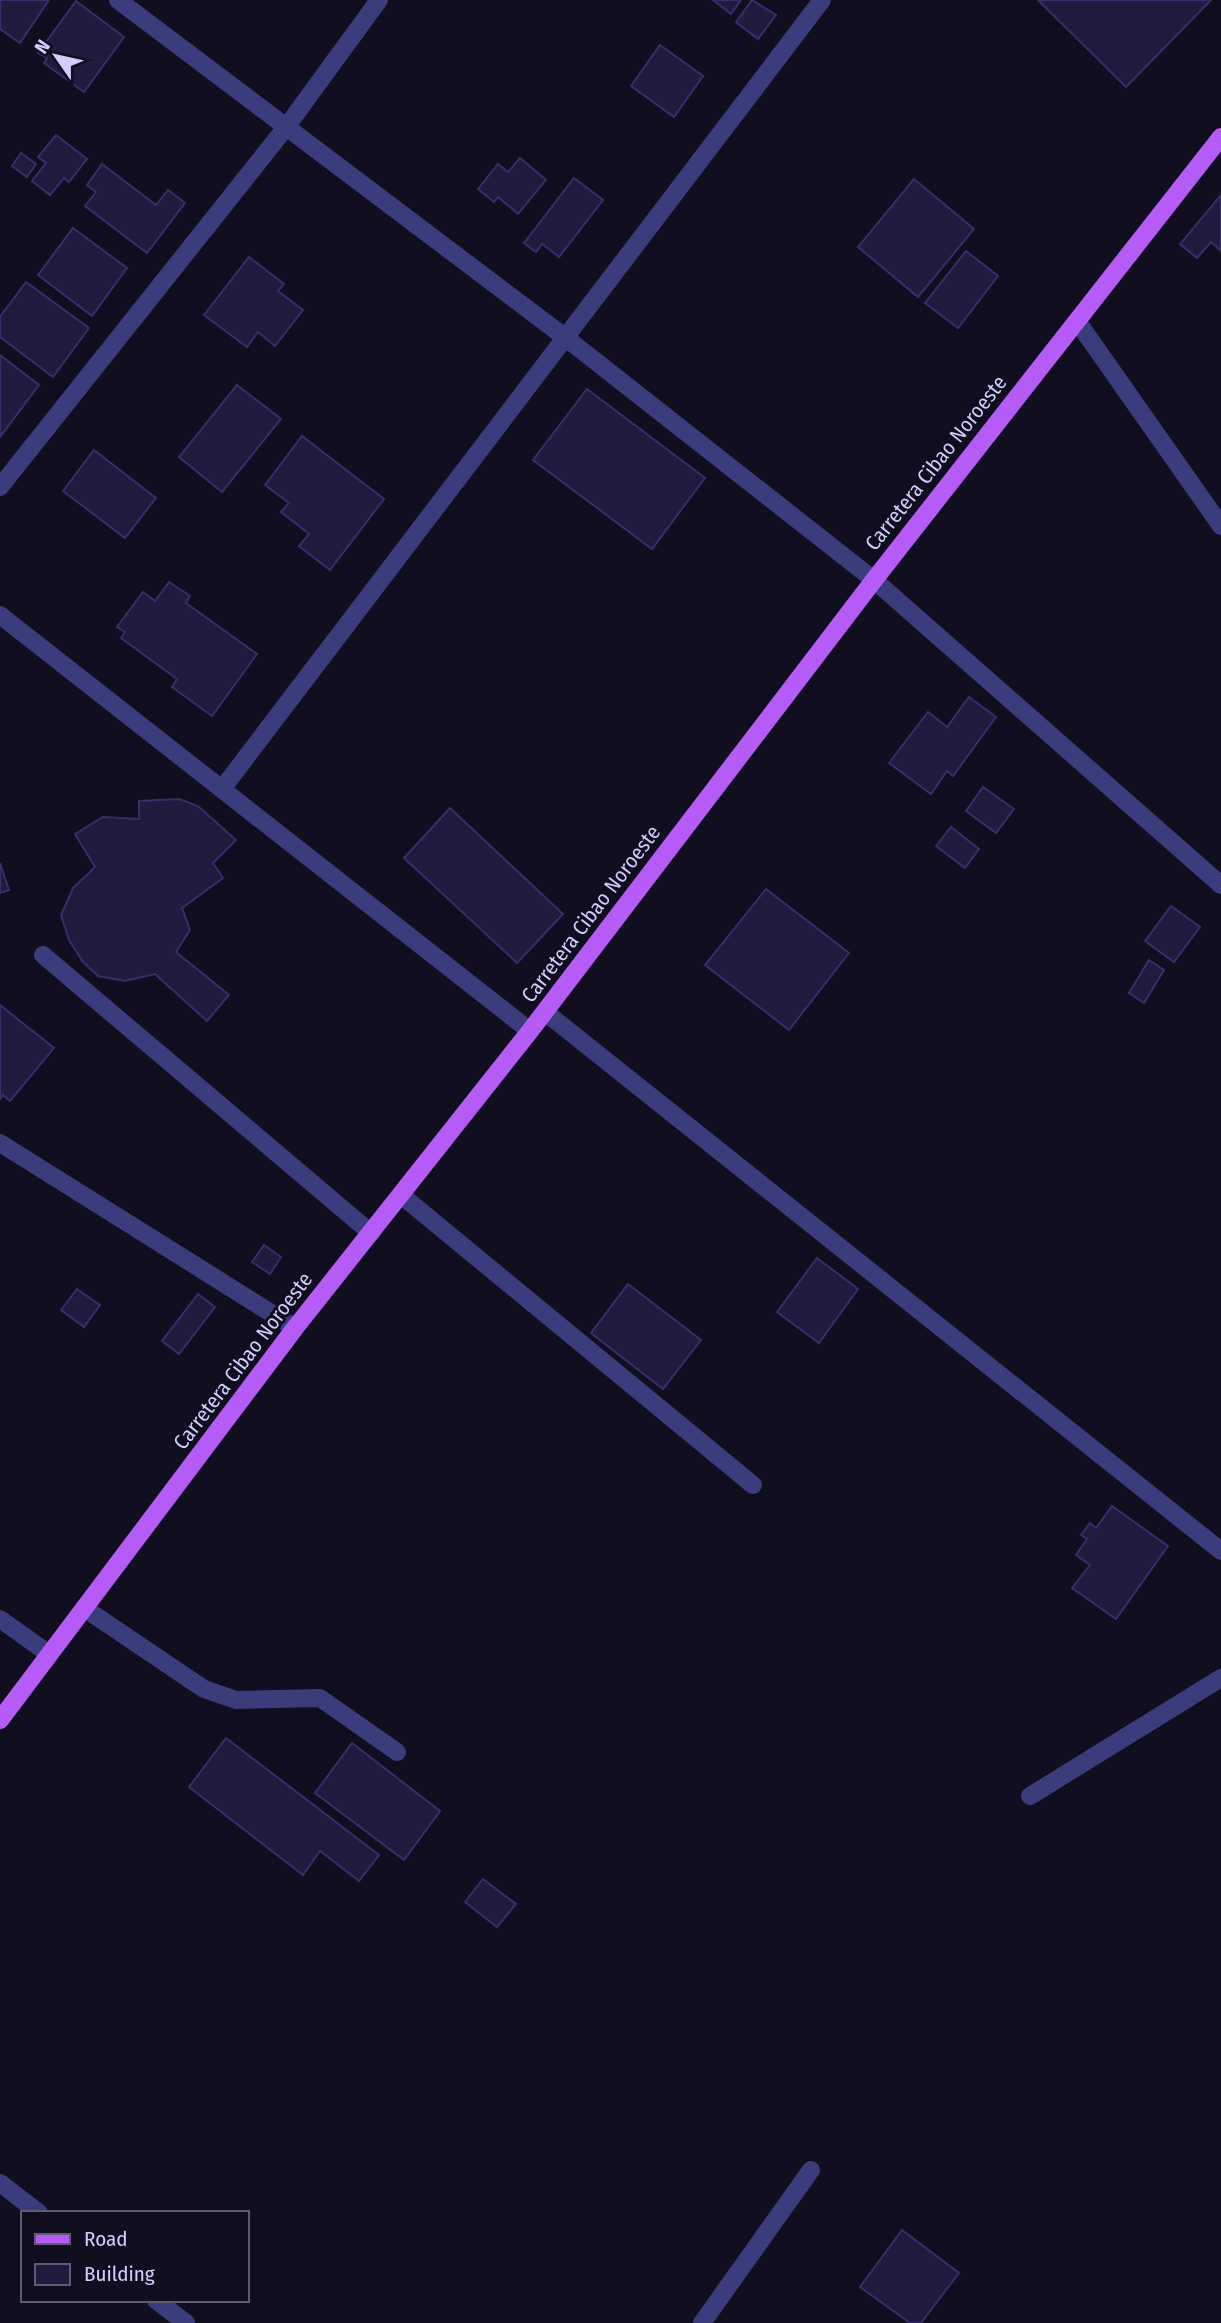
<svg xmlns="http://www.w3.org/2000/svg" width="1221" height="2323" font-family="'Fira Sans Condensed',sans-serif">
<style>
.building{fill:#201b3f;stroke:#372e6a;stroke-width:2}
.lines{fill:none;stroke-linecap:round;stroke-linejoin:round}
.service{stroke:#3b3c7b;stroke-width:18}
.minor{stroke:#3b3c7b;stroke-width:18}
.primary{stroke:#b55bf6;stroke-width:18}
.labels{text-anchor:middle;stroke-width:6;stroke-linejoin:round;paint-order:stroke}
.street-label{font-size:21px;fill:#d1cefc;stroke:#100e1f}
</style>
<rect width="100%" height="100%" fill="#100e1f"/>
<g class="building">
<polygon points="0,0 49,0 20,43 0,29"/>
<polygon points="713,0 741,0 731,14"/>
<polygon points="752,0 776,15 758,39 736,22"/>
<polygon points="1038,0 1211,0 1126,87"/>
<polygon points="76,1 124,37 84,92 44,63 47,58 38,53"/>
<polygon points="660,45 703,76 674,117 631,86"/>
<polygon points="56,135 87,159 69,182 64,178 50,195 32,181 46,163 38,157"/>
<polygon points="21,153 36,164 27,177 12,166"/>
<polygon points="520,158 546,180 518,214 498,197 494,202 478,189 498,164 508,172"/>
<polygon points="102,164 156,205 168,190 185,203 147,253 85,206 96,192 87,185"/>
<polygon points="574,178 603,200 559,257 542,244 536,252 524,243"/>
<polygon points="914,179 974,229 918,297 858,247"/>
<polygon points="1221,195 1221,251 1211,242 1197,258 1180,244"/>
<polygon points="73,228 127,268 92,316 38,275"/>
<polygon points="966,251 998,276 958,328 925,303"/>
<polygon points="249,257 284,284 278,291 303,310 275,346 258,332 247,347 204,315"/>
<polygon points="26,282 89,328 53,377 0,337 0,317"/>
<polygon points="0,355 39,385 0,437"/>
<polygon points="237,385 281,419 222,492 179,457"/>
<polygon points="587,389 705,478 652,549 533,460"/>
<polygon points="302,436 384,499 330,570 299,546 309,534 281,512 289,503 265,485"/>
<polygon points="94,450 156,498 125,538 63,491"/>
<polygon points="169,582 190,596 186,603 257,654 212,716 172,687 177,679 121,638 125,632 117,627 143,592 155,601"/>
<polygon points="969,697 996,717 953,776 947,771 931,794 889,763 928,712 947,727"/>
<polygon points="983,787 1014,809 996,833 966,811"/>
<polygon points="179,799 198,806 236,840 213,863 223,878 182,908 190,930 176,952 229,995 207,1021 155,974 125,981 98,976 83,962 69,940 61,915 73,888 95,867 75,834 103,817 139,819 139,801"/>
<polygon points="450,808 563,914 517,963 404,858"/>
<polygon points="951,827 979,849 965,868 936,846"/>
<polygon points="0,863 9,890 0,893"/>
<polygon points="766,889 849,953 789,1030 705,965"/>
<polygon points="1171,906 1200,927 1174,962 1145,941"/>
<polygon points="1149,960 1164,970 1144,1003 1129,993"/>
<polygon points="0,1005 54,1048 10,1101 3,1095 0,1099"/>
<polygon points="264,1245 281,1257 270,1274 252,1262"/>
<polygon points="817,1258 858,1289 819,1343 777,1312"/>
<polygon points="628,1284 701,1340 663,1389 591,1333"/>
<polygon points="77,1289 100,1305 84,1327 61,1310"/>
<polygon points="198,1294 215,1307 179,1354 162,1341"/>
<polygon points="1112,1506 1168,1546 1116,1619 1072,1588 1090,1565 1076,1555 1087,1539 1081,1535 1090,1523 1096,1528"/>
<polygon points="226,1738 379,1855 359,1881 320,1851 303,1875 189,1787"/>
<polygon points="352,1743 440,1811 404,1860 315,1793"/>
<polygon points="483,1879 516,1904 497,1927 465,1902"/>
<polygon points="902,2230 959,2273 921,2323 910,2323 860,2287"/>
</g>
<g class="lines">
<g class="service">
<polyline points="1077,321 1221,526"/>
<polyline points="43,955 371,1233"/>
<polyline points="0,1143 295,1328"/>
<polyline points="401,1195 753,1485"/>
<polyline points="84,1608 204,1689 236,1700 320,1698 397,1752"/>
<polyline points="0,1619 49,1654"/>
</g>
<g class="minor">
<polyline points="118,0 566,338 874,580 1221,885"/>
<polyline points="0,487 287,126 379,0"/>
<polyline points="0,615 530,1031"/>
<polyline points="222,789 822,0"/>
<polyline points="545,1012 1221,1551"/>
<polyline points="1030,1796 1221,1678"/>
<polyline points="0,2183 39,2213"/>
<polyline points="156,2300 186,2323"/>
<polyline points="702,2323 811,2170"/>
</g>
<polyline class="primary" points="0,1720 295,1328 530,1031 874,580 1221,137"/>
</g>
<g class="labels">
<g class="street-label">
<text transform="translate(936 463) rotate(-52)" y="7">Carretera Cibao Noroeste</text>
<text transform="translate(591 914) rotate(-53)" y="7">Carretera Cibao Noroeste</text>
<text transform="translate(243 1361) rotate(-53)" y="7">Carretera Cibao Noroeste</text>
</g>
</g>
<rect x="21" y="2211" width="228" height="91" fill="#100e1f" stroke="#5d5b77" stroke-width="2"/>
<rect x="35" y="2234" width="35" height="10" fill="#b55bf6" stroke="#5d5b77" stroke-width="2"/>
<text x="84" y="2246" font-size="21" fill="#d1cefc">Road</text>
<rect x="35" y="2264" width="35" height="21" fill="#201b3f" stroke="#5d5b77" stroke-width="2"/>
<text x="84" y="2281" font-size="21" fill="#d1cefc">Building</text>
<g transform="translate(56 56) rotate(304)" stroke="#100e1f" stroke-width="5" paint-order="stroke">
<path d="M0-5L12 26L0 18L-12 26Z" fill="#d1cefc"/>
<text y="-10" font-size="19" font-weight="bold" text-anchor="middle" fill="#d1cefc">N</text>
</g>
</svg>
